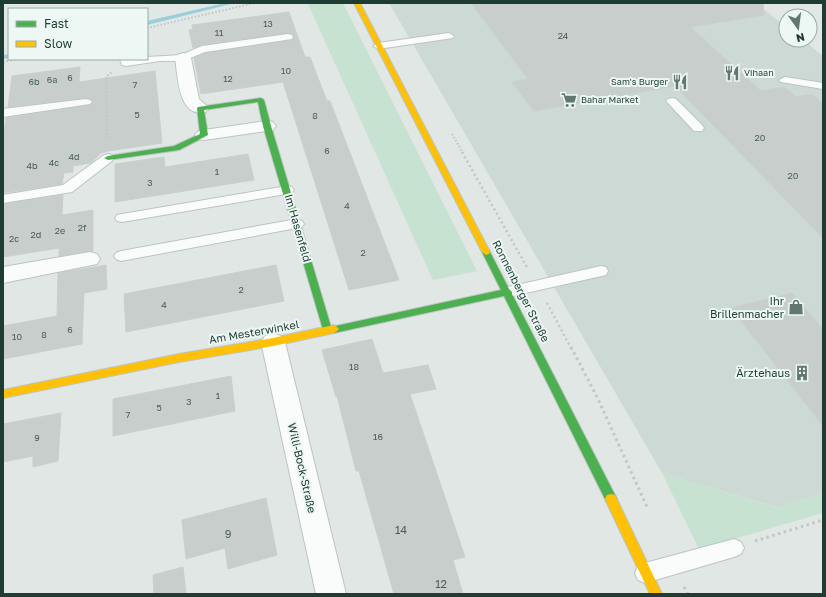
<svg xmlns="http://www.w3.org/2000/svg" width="826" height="597" font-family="'Golos Text',sans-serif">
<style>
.built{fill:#cdd9d4}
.green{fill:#c7e2d1}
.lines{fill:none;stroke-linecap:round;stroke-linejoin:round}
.stream{fill:#9cceda;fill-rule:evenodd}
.building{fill:#c7cecb;stroke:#c9d0cd}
.lane-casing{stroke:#bdc4c1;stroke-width:2}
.street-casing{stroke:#bdc4c1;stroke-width:2}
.fast-casing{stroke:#bcc5c2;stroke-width:2}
.slow-casing{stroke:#bcc5c2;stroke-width:2}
.path-far2{stroke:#bec8c6;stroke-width:2;stroke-dasharray:1.5 2;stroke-linecap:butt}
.path-far1{stroke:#bec8c6;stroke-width:2.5;stroke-dasharray:2 3;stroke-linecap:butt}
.path{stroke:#bec8c6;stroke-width:3;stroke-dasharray:2.5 3.5;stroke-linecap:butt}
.lane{fill:#fafbfb;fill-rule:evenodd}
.street{fill:#fafbfb;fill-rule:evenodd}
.fast{fill:#4caf50;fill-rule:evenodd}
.slow{fill:#ffc107;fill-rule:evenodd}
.labels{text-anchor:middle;stroke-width:4;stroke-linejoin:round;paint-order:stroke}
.number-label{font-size:9px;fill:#49605a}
.far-poi-label{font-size:9px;fill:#1e3b34;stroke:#edf7f3;text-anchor:start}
.street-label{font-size:11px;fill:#1e3b34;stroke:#edf7f3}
.poi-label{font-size:11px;fill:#1e3b34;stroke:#edf7f3;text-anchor:end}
.near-number-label{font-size:11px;fill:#49605a}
</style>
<rect width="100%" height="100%" fill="#e0e7e4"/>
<polygon class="built" points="389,3 756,3 786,27 786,40 803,40 823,56 823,493 777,507 662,473"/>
<g class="green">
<polygon points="317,3 343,3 477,271 433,280 308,4"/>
<polygon points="662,473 776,507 823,493 823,513 699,549"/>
</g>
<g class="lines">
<g class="stream">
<polygon points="225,3 235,3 147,25 147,21"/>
<polygon points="9,54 9,58 3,59 3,55"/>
</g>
</g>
<g class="building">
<polygon points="471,3 763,3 764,15 690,27 761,91 784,87 796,97 812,94 823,104 823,238 675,86 534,111 512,82 528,79"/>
<polygon points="289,12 305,57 310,57 327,101 330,101 399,280 349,290 283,82 201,94 194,58 205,53 292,40 294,36 292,34 288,33 202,45 193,48 189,30 193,29 192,25"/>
<polygon points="80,67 79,82 155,71 162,143 108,151 101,153 91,163 73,166 73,172 64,173 62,184 3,193 3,138 6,118 90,105 94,102 91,99 86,98 8,107 12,76"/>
<polygon points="248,154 254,180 115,202 115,164 164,157 165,167"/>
<polygon points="63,195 62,215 93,210 93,251 90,251 59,256 59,248 3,257 3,204"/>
<polygon points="106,265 107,289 84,293 82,344 3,359 3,326 57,316 58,273"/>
<polygon points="276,265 284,301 126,332 124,294"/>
<polygon points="792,293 823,329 823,426 731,308"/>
<polygon points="372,339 383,373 428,365 436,389 410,394 465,557 453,560 463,594 394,594 359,471 356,471 337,396 336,397 322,350"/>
<polygon points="231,376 235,411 113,436 113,399"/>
<polygon points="61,413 58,461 33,467 33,456 3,462 3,424"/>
<polygon points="266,498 277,555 228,569 225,548 186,559 182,520"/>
<polygon points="183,567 186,594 154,594 153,575"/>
</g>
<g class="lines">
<defs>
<g id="lane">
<polygon points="449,33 454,36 453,38 378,49 373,46 378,43"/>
<polygon points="288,34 292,35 293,37 292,39 205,52 183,61 160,61 126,66 122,65 120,59 147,59 147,57 181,55 202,46"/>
<polygon points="785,77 823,83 823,89 781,82 779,80"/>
<polygon points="672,98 676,99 702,125 704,128 702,131 694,131 668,103 666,101 668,99"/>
<polygon points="86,99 90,100 92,102 90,104 3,117 3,109"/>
<polygon points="108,154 112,155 114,158 112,161 72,192 3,203 3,195 63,185 104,155"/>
<polygon points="287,186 292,187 294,190 292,193 122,222 117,221 115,218 117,215 122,214"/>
<polygon points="297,219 302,221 304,224 302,227 121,261 116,259 114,256 116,253 121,251"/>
<polygon points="601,266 606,267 608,271 606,275 508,297 503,296 501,292 503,288 508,287"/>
<polygon points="734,539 741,542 744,548 741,554 734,557 645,583 638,580 635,573 638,566 645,563"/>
</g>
<g id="street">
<path d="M183,53l6,2 2,3 8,41 10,9 -3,4c-28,7 -28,-36 -31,-54l2,-3z"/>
<polygon points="267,121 273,122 276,126 273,130 204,140 198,139 195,135 198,131 204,130"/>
<polygon points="90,252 97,254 100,259 97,264 3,283 3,267"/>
<polygon points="273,333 281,336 285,342 346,594 316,594 261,342 265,336"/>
</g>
<polygon id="fast" points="261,98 264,100 271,126 331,327 501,290 482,252 486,249 489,250 509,289 512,292 512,294 615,495 617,499 615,503 611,504 607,503 504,296 334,333 324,333 263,126 258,102 204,110 208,135 179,150 108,160 104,158 108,156 174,146 200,134 197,108 198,107"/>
<g id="slow">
<polygon points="354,3 360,3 490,252 489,254 486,255 482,252"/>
<polygon points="334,325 337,327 339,329 337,331 334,333 273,346 179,362 3,398 3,390 179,354 273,338"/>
<polygon points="611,494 615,495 662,594 650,594 605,499 607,495"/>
</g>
</defs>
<use href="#lane" class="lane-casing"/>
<use href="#street" class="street-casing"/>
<use href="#fast" class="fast-casing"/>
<use href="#slow" class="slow-casing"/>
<g class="path-far2">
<polyline points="147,28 255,3"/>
<polyline points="3,62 17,59"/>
<polyline points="452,134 463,153"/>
<polyline points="107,138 106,77 112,72"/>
</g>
<g class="path-far1">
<polyline points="462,152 528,269"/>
<polyline points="547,303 571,348"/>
</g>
<g class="path">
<polyline points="571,347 598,399 647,507"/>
<polyline points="755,541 823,520"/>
<polyline points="684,587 688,594"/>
</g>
<use href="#lane" class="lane"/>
<use href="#street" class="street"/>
<use href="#fast" class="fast"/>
<use href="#slow" class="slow"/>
</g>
<defs>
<symbol id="restaurant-bare" viewBox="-9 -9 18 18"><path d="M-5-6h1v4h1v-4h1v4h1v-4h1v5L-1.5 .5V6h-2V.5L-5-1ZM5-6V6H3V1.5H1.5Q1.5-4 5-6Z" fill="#627772" stroke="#edf7f3" stroke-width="2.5" paint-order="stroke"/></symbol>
<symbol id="supermarket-bare" viewBox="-9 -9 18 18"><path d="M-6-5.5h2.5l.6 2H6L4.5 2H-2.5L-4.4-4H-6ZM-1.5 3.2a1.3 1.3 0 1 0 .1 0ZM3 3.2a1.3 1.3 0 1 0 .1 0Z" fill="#627772" stroke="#edf7f3" stroke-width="2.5" paint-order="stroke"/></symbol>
<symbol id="shop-bare" viewBox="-9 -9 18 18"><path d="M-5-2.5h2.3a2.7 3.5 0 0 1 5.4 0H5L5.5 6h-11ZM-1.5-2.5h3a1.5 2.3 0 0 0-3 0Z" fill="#627772" stroke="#edf7f3" stroke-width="2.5" paint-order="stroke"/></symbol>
<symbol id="building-bare" viewBox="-9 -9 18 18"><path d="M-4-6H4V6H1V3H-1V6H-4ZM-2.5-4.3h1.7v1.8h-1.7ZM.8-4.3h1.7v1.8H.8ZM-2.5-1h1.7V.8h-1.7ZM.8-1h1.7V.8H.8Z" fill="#627772" stroke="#edf7f3" stroke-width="2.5" paint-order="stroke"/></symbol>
</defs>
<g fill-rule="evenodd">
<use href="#restaurant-bare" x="721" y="62" width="22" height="22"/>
<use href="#restaurant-bare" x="669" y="71" width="22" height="22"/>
<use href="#supermarket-bare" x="558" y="89" width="22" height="22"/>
<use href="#shop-bare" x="785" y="296" width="22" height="22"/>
<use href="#building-bare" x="791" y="362" width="22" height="22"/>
</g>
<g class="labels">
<g class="number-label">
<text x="268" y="27">13</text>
<text x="219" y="36">11</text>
<text x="563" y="39">24</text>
<text x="286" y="74">10</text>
<text x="70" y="81">6</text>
<text x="228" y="82">12</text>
<text x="52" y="83">6a</text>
<text x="34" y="85">6b</text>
<text x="135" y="88">7</text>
<text x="137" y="118">5</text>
<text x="315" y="119">8</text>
<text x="760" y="141">20</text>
<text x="327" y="154">6</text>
<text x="74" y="160">4d</text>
<text x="54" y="166">4c</text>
<text x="32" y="169">4b</text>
<text x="217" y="175">1</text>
<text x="793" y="179">20</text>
<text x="150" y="186">3</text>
<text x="347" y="209">4</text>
<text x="82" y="231">2f</text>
<text x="60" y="234">2e</text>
<text x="36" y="238">2d</text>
<text x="14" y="242">2c</text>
<text x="363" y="256">2</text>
<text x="241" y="293">2</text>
<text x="164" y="308">4</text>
<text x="70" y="333">6</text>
<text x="44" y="338">8</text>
<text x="17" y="340">10</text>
<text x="354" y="370">18</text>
<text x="218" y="399">1</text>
<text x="189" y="405">3</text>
<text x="159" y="411">5</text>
<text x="128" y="418">7</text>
<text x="378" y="440">16</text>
<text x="37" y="441">9</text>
</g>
<g class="far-poi-label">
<text x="744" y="76">Vihaan</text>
<text x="668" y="85" text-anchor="end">Sam's Burger</text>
<text x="581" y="103">Bahar Market</text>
</g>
<g class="street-label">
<text transform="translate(298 228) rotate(74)" y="4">Im Hasenfeld</text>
<text transform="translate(521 291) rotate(63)" y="4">Ronnenberger Straße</text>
<text transform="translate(254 332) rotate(-10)" y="4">Am Mesterwinkel</text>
<text transform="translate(302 468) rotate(77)" y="4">Willi-Bock-Straße</text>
</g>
<g class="poi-label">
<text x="784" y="305">Ihr<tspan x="784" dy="13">Brillenmacher</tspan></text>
<text x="790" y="377">Ärztehaus</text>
</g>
<g class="near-number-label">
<text x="401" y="534">14</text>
<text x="228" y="538">9</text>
<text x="441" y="588">12</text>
</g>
</g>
<rect width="826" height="597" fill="none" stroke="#1e3b34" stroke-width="8"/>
<rect x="8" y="8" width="140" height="52" fill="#edf7f3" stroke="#9aaca7"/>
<rect x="16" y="21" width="20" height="6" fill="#4caf50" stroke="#9aaca7"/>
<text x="44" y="28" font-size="12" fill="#1e3b34">Fast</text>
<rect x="16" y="41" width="20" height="6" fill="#ffc107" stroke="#9aaca7"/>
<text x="44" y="48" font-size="12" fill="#1e3b34">Slow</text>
<g transform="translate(798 28) rotate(166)"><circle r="19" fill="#edf7f3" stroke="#9aaca7"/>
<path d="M0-3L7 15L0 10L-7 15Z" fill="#627772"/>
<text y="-6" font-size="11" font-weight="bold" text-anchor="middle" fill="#1e3b34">N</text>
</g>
</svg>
